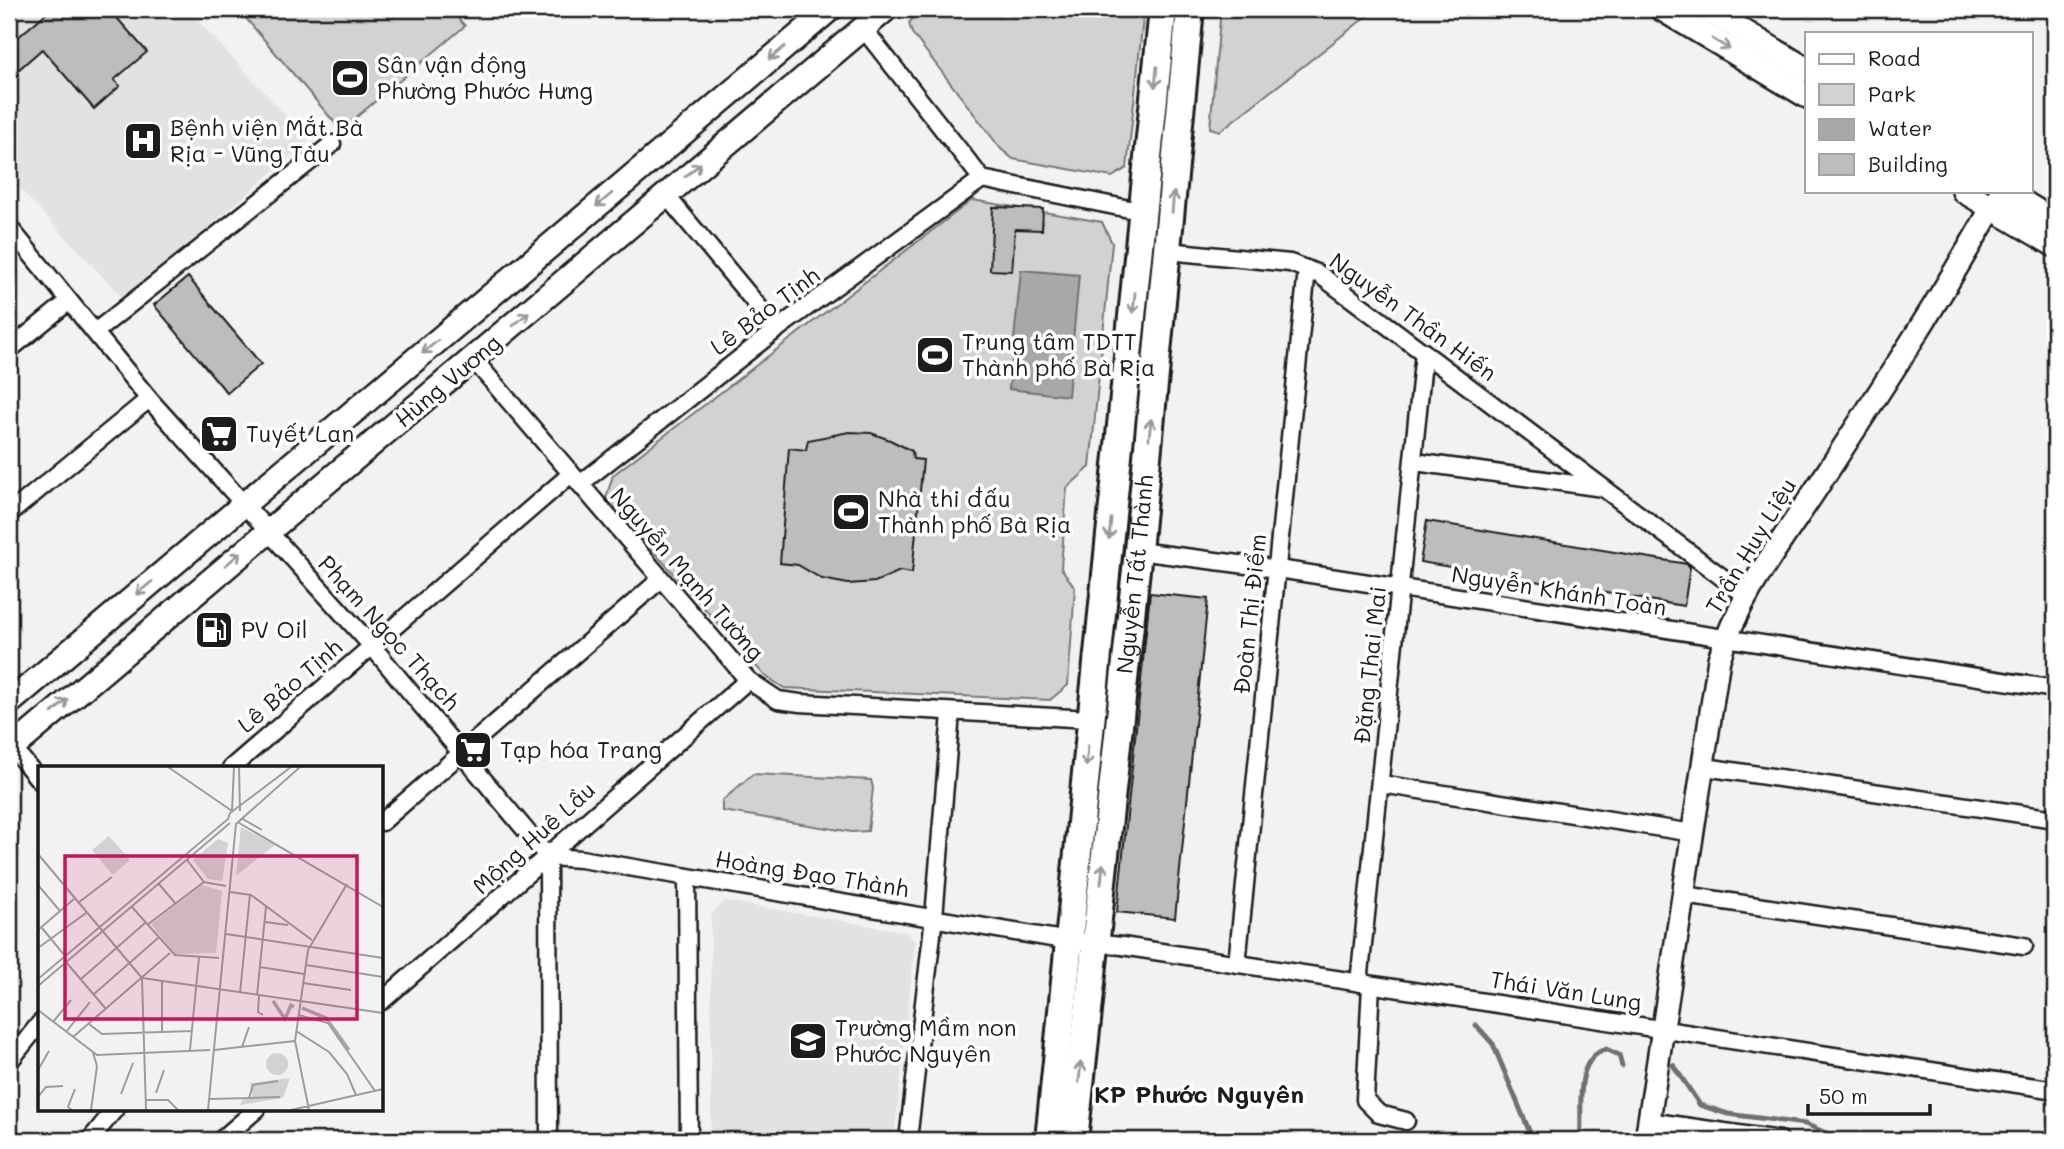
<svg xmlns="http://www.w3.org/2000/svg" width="2064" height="1149" font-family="Mali,sans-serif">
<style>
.built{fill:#e2e2e2}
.green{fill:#d2d2d2;stroke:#777;stroke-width:2}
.water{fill:#a8a8a8;stroke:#707070;stroke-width:2}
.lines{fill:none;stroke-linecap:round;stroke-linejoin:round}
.stream{stroke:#707070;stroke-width:5}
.building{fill:#bdbdbd;stroke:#1c1c1c;stroke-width:2}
.minor-casing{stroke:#1c1c1c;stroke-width:21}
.tertiary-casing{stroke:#1c1c1c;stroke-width:26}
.secondary-casing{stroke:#1c1c1c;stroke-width:28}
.primary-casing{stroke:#1c1c1c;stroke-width:32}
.minor{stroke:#fff;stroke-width:16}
.tertiary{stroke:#fff;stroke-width:21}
.secondary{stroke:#fff;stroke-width:23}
.primary{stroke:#fff;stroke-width:26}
.oneway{stroke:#999}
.labels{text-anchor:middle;stroke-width:7;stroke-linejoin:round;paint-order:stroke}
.poi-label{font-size:23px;fill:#1c1c1c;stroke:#fff;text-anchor:start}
.street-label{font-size:23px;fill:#1c1c1c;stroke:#fff}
.neighbourhood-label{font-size:24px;font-weight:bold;fill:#1c1c1c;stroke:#fff}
.inset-river{fill:none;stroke:#a8a8a8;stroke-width:3.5}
.inset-road{fill:none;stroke:#9c9c9c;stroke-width:2}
.view{fill:#c2185b;fill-opacity:0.15;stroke:#c2185b;stroke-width:3.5}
.inset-edge{fill:none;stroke:#1c1c1c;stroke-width:3.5}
</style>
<rect width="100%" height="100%" fill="#f2f2f2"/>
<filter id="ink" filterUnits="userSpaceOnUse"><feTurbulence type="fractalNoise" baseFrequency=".0143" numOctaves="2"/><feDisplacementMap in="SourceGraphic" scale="14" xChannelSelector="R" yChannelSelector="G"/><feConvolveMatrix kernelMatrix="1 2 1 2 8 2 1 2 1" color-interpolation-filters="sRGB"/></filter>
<g filter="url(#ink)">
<g class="built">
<polygon points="9,9 187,9 309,140 125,300 9,177"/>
<polygon points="725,901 906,932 915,942 894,1140 711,1140 711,915"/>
</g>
<g class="green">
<polygon points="238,9 450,9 465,26 341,130"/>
<polygon points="921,9 1144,9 1127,168 1112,177 1013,159 1001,149 912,33 909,23"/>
<polygon points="1221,9 1376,9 1220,131 1210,128"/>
<polygon points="972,200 1102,222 1112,243 1090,467 1067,488 1061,568 1075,588 1068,685 1050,700 784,688 764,675 606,498 613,475"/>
<polygon points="753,774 871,780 873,788 868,831 852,832 722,811 722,801"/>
</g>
<polygon class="water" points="1021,270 1079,275 1068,396 1009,389"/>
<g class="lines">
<g class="stream">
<polyline points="1476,1025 1493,1044 1533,1140"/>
<polyline points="1673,1065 1700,1105 1728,1114 1805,1124 1843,1140"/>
<path d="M1580,1140c4,-27 -9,-80 26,-91l13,6 3,11"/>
</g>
</g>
<g class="building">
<polygon points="51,9 89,9 94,15 101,9 109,9 147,52 114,80 120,86 94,109 42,49 9,78 9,45"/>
<polygon points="993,207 1043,209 1042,230 1015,229 1012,271 990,270"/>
<polygon points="188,277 261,364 227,393 154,305"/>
<polygon points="849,432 871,433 890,440 912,451 913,459 923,460 912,573 900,571 875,582 848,584 822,579 798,565 780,563 789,448 806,450 808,440"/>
<polygon points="1427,521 1687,564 1690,567 1684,606 1420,562"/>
<polygon points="1150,593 1208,599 1175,918 1117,912"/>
</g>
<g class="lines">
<defs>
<g id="minor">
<polyline points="863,28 982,179 1144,212"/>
<polyline points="665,194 777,329"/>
<polyline points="9,227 149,399 371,645 548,857 549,1140"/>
<polyline points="1168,251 1290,263 1319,274 1747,596"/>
<polyline points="95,332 332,144"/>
<polyline points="9,350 69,301"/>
<polyline points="474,360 748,680 778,700 800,703 1090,719"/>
<polyline points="1415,462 1603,488"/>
<polyline points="580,484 777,329 982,179"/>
<polyline points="9,514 149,399"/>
<polyline points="1138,551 1278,569 2055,689"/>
<polyline points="13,748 40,781"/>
<polyline points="1705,767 2055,819"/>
<polyline points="231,768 571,474"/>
<polyline points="1381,784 1693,833"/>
<polyline points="382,822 661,579"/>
<polyline points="548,857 581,859 1069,941 1122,946 2055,1090"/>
<polyline points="687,877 689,1140"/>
<polyline points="1684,895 2024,946"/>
<polyline points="1237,964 1307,269"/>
<polyline points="1359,983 1424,352"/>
<polyline points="1371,985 1365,1100 1379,1114 1406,1121"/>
<polyline points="382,1001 748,680"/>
<polyline points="9,1062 40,1023"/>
<polyline points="1648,1121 1780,1140"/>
<polyline points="90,1140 115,1109"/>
<polyline points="221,1140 257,1109"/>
<polyline points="908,1140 934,917 951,713"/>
</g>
<path id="tertiary" d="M1646,1140l73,-481c20,-64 65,-120 101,-176 62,-95 125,-191 180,-290"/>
<g id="secondary">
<polyline points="1662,9 1807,96"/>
<polyline points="1706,9 1807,70"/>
<polyline points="1964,191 2055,245"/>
<polyline points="2004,191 2055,222"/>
<polyline points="9,703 830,9"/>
<polyline points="9,751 886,9"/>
</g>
<g id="primary">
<polyline points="1049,1140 1163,9"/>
<path id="s1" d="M1074,1140l64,-589 52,-542"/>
</g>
</defs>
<use href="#minor" class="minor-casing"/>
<use href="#tertiary" class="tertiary-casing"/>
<use href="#secondary" class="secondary-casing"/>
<use href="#primary" class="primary-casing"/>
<use href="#minor" class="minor"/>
<use href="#tertiary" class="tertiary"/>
<use href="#secondary" class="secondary"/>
<use href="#primary" class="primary"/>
</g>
<defs><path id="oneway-shaft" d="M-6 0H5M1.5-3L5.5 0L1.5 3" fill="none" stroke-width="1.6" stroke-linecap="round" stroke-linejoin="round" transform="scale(1.75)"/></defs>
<g class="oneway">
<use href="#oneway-shaft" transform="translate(1721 44) rotate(31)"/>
<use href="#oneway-shaft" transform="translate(777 53) rotate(140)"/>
<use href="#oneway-shaft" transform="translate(1156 77) rotate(95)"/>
<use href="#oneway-shaft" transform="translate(693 170) rotate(-40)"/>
<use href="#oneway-shaft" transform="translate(604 200) rotate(140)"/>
<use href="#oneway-shaft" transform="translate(1173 202) rotate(-85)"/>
<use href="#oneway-shaft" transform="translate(1134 303) rotate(96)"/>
<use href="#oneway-shaft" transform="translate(521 319) rotate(-41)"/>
<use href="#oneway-shaft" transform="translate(430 347) rotate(140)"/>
<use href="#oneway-shaft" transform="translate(1150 429) rotate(-84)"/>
<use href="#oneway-shaft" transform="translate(1110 529) rotate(96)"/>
<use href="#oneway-shaft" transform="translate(233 559) rotate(-40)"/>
<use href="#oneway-shaft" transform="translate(144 588) rotate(141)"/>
<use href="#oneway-shaft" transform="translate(60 706) rotate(-41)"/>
<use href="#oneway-shaft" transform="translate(1087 756) rotate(95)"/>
<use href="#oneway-shaft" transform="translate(1102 874) rotate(-84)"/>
<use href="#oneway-shaft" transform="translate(1080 1072) rotate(-84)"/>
</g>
</g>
<defs>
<symbol id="stadium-square" viewBox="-11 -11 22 22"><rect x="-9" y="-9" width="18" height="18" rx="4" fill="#1c1c1c" stroke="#fff"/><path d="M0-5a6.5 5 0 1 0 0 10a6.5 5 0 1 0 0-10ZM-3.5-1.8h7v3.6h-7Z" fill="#fff"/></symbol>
<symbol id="hospital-square" viewBox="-11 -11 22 22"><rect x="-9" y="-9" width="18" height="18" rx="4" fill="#1c1c1c" stroke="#fff"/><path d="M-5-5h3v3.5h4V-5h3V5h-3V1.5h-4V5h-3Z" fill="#fff"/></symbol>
<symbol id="supermarket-square" viewBox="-11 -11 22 22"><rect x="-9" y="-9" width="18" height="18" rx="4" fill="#1c1c1c" stroke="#fff"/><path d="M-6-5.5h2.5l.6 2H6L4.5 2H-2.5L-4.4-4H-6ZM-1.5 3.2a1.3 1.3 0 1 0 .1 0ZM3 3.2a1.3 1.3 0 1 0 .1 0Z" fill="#fff"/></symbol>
<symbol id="fuel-square" viewBox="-11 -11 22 22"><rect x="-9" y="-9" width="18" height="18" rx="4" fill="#1c1c1c" stroke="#fff"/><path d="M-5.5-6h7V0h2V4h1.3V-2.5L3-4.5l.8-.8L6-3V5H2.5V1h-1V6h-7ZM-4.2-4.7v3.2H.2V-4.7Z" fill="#fff"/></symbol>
<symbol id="school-square" viewBox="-11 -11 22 22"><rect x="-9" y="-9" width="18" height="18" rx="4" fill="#1c1c1c" stroke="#fff"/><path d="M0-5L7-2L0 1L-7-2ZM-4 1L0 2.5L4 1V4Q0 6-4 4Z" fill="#fff"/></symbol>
</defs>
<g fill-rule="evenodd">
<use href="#stadium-square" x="328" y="56" width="44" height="44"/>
<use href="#hospital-square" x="121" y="119" width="44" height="44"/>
<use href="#stadium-square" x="913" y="333" width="44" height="44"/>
<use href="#supermarket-square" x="197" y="412" width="44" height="44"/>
<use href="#stadium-square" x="829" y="490" width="44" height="44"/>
<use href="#fuel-square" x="192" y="608" width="44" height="44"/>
<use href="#supermarket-square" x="451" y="728" width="44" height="44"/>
<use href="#school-square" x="786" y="1019" width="44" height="44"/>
</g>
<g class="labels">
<g class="poi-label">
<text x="377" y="73">Sân vận động<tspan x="377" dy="26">Phường Phước Hưng</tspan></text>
<text x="170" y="136">Bệnh viện Mắt Bà<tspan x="170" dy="26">Rịa - Vũng Tàu</tspan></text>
<text x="962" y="350">Trung tâm TDTT<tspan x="962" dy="26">Thành phố Bà Rịa</tspan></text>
<text x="246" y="442">Tuyết Lan</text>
<text x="878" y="507">Nhà thi đấu<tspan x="878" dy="26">Thành phố Bà Rịa</tspan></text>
<text x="241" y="638">PV Oil</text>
<text x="500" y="758">Tạp hóa Trang</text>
<text x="835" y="1036">Trường Mầm non<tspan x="835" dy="26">Phước Nguyên</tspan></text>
</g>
<g class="street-label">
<text transform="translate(765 311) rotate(-37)" y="8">Lê Bảo Tịnh</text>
<text transform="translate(1413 317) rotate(36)" y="8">Nguyễn Thần Hiến</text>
<text transform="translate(448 381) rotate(-40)" y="8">Hùng Vương</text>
<text transform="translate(1751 546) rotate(-59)" y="8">Trần Huy Liệu</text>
<text transform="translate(687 574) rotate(49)" y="8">Nguyễn Mạnh Tường</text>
<text dy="8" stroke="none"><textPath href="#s1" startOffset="569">Nguyễn Tất Thành</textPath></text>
<text transform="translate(1559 591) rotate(9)" y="8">Nguyễn Khánh Toàn</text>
<text transform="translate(1250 614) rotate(-84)" y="8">Đoàn Thị Điểm</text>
<text transform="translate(389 633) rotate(48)" y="8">Phạm Ngọc Thạch</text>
<text transform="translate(1370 665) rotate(-84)" y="8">Đặng Thai Mai</text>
<text transform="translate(290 686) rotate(-41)" y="8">Lê Bảo Tịnh</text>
<text transform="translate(534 838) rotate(-42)" y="8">Mộng Huê Lầu</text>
<text transform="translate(812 874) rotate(9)" y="8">Hoàng Đạo Thành</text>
<text transform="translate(1566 991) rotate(9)" y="8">Thái Văn Lung</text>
</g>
<g class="neighbourhood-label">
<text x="1199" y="1103">KP Phước Nguyên</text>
</g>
</g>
<g transform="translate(38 766)">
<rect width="345" height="345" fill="#f2f2f2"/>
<path d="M203,61l34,18 -38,30h-1zM71,70l21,24 -17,15 -21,-25zM180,73l10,4 -6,38 -14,-2 -15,-19zM164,119l20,6 -6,62 -41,1 -24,-30zM228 298a11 11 0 1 1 22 0a11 11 0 1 1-22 0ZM252,312l-7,20 -43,7 3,-6h10l-3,-16z" fill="#d2d2d2"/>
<path class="inset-river" d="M235,235l12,18 6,-14 3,2M264,242l24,10 23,32"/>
<path class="inset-road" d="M130,1l64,44 2,-44M201,1l1,44M203,52l21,12M201,57l144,84M0,88l104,124 4,132M149,94l17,22 22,4M121,118l16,19M0,119l22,26M192,126l21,3 61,45M344,127l1,-22M40,137l34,-26M94,141l43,48 44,3M227,156l23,3M109,159l57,-43M4,162l23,28M0,164l36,-31M188,168l157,24M0,182l48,-35M28,196l40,47M268,199l77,12M222,201l44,7M104,212l241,35M0,213l190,-160 2,-6 61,-46M43,213l64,-56M124,214v51M265,217l48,7M0,220l192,-163M202,227l10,-99M56,228l64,-56M219,229l9,-88M221,230l-1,16 5,3M0,244l59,45 113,-5M260,249l30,8 47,68M15,256l18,-22M51,258l13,10 90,-3M258,265l33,21 18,22 9,21M28,266l24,-30M35,271l97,-84M204,281l7,-20M152,284l9,-93M176,284l81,-9M0,304l11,-19M118,327l8,-23M83,328l12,-31M0,331l8,-10 17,-1M212,332l30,-1M171,333l40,-1 4,-13 25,-4M107,334h23l10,10M34,344l-4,-3 7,-18M53,344l6,-44 -4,-13M170,344l28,-286 64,-57M253,344l92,-21M271,344l-14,-69 13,-91 39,-66"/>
<path class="view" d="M27,90h292v163h-292z"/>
<rect width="345" height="345" class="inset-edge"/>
</g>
<rect width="2064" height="1149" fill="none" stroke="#fff" stroke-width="35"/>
<rect x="18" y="18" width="2029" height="1114" fill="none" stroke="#1c1c1c" stroke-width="2.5" filter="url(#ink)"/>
<rect x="1805" y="32" width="228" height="161" fill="#ffffff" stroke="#a4a4a4" stroke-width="2"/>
<rect x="1819" y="54" width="35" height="10" fill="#ffffff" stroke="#a4a4a4" stroke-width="2"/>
<text x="1868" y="66" font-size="21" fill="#1c1c1c">Road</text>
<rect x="1819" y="84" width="35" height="21" fill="#d2d2d2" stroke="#a4a4a4" stroke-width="2"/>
<text x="1868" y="102" font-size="21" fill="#1c1c1c">Park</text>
<rect x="1819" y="119" width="35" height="21" fill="#a8a8a8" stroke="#a4a4a4" stroke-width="2"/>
<text x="1868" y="136" font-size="21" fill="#1c1c1c">Water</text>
<rect x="1819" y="154" width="35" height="21" fill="#bdbdbd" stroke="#a4a4a4" stroke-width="2"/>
<text x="1868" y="172" font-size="21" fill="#1c1c1c">Building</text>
<path d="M1808 1104v10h122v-10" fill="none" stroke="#1c1c1c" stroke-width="3.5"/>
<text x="1819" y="1104" font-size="21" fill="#1c1c1c" stroke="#ffffff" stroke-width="5" paint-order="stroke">50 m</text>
</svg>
